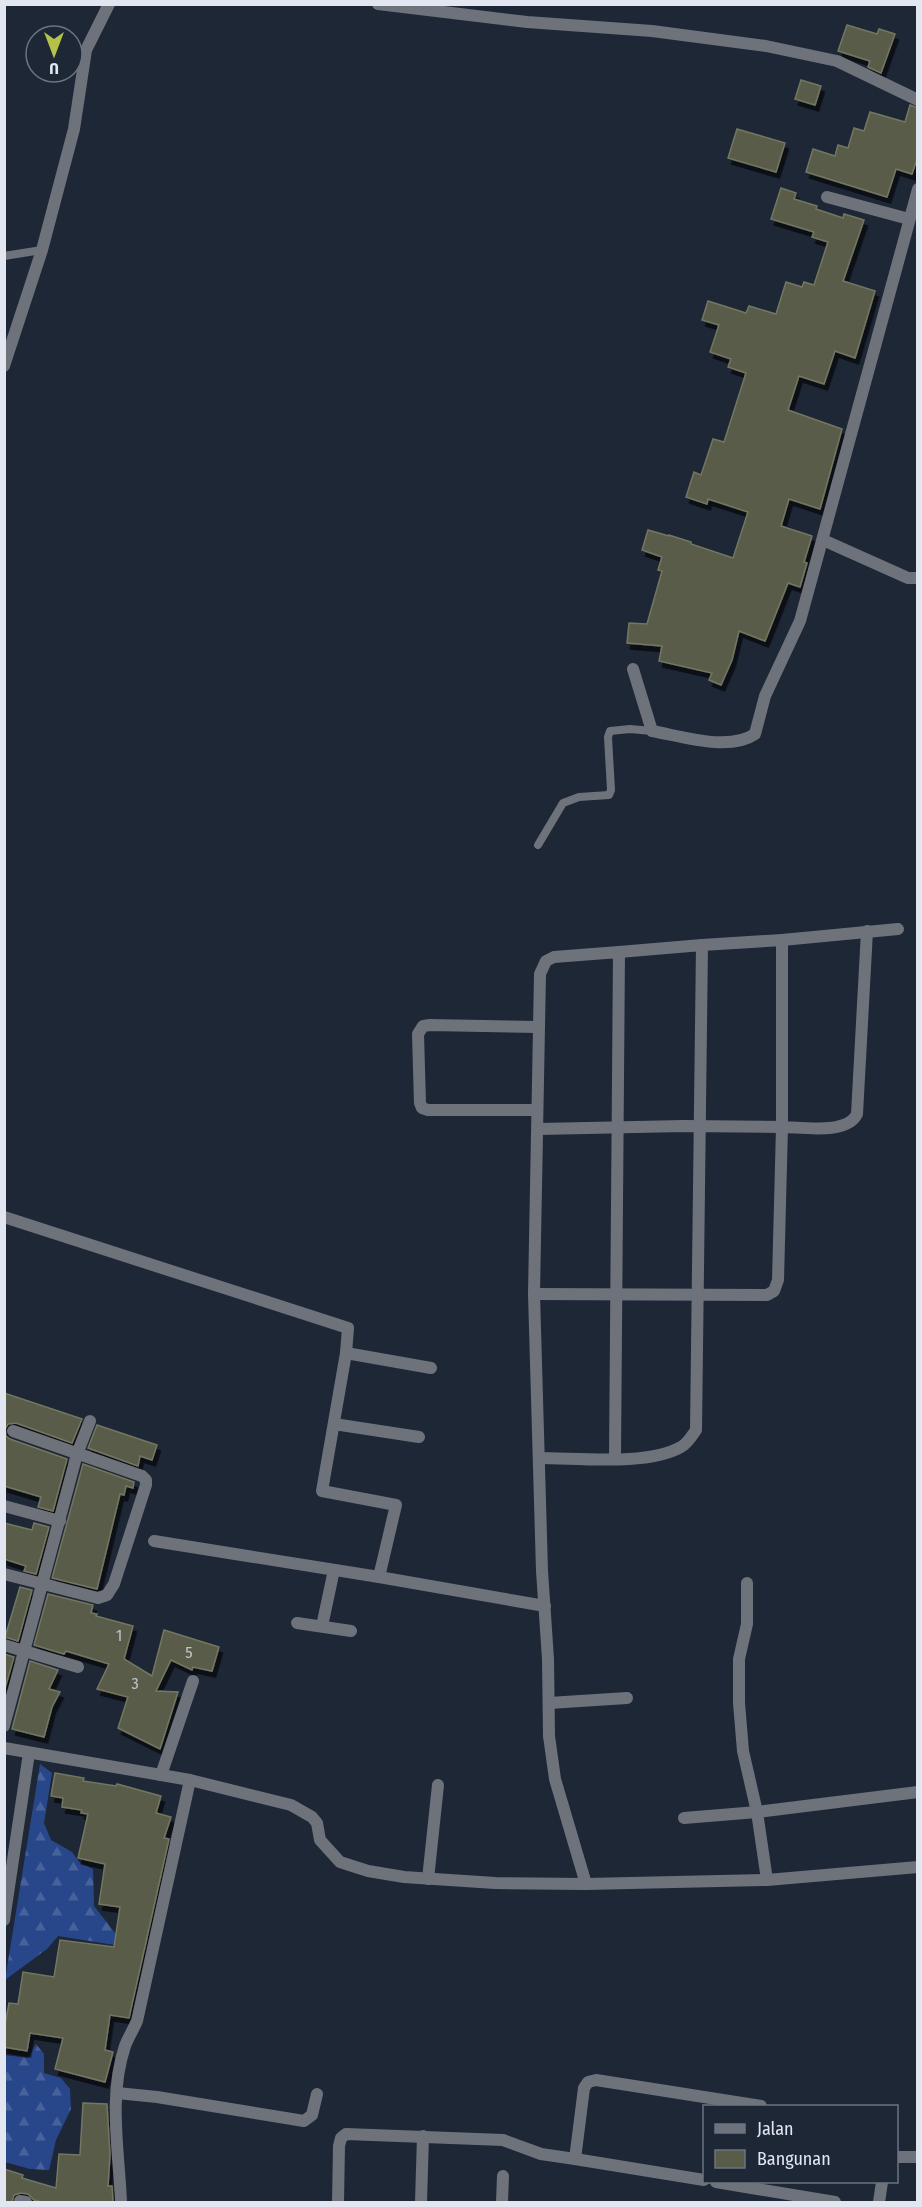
<svg xmlns="http://www.w3.org/2000/svg" width="922" height="2207" font-family="'Fira Sans Condensed',sans-serif">
<style>
.forest{fill:url(#forest-firs)}
.building{fill:#595c48;stroke:#737761;stroke-width:1.5;filter:url(#shadow)}
.lines{fill:none;stroke-linecap:round;stroke-linejoin:round}
.lane{stroke:#6e727b;stroke-width:8}
.street{stroke:#6e727b;stroke-width:12}
.labels{text-anchor:middle;stroke-width:5;stroke-linejoin:round;paint-order:stroke}
.number-label{font-size:16px;fill:#bfc4c7}
</style>
<defs>
<pattern id="forest-firs" width="22" height="20" patternUnits="userSpaceOnUse" patternTransform="scale(1.5)"><rect width="22" height="20" fill="#28478a"/><path d="M5 1l3.5 6h-7zM16 11l3.5 6h-7z" fill="#47629b"/></pattern>
<filter id="shadow"><feDropShadow dx="3.5" dy="6" stdDeviation="0" flood-color="#0009"/></filter>
</defs>
<rect width="100%" height="100%" fill="#1e2736"/>
<g class="forest">
<polygon points="40,1764 52,1773 44,1823 51,1840 72,1852 80,1863 93,1869 94,1906 115,1933 148,1938 146,1950 58,1936 47,1949 5,1980"/>
<polygon points="36,2044 44,2054 44,2073 61,2078 70,2089 71,2109 56,2140 49,2170 30,2169 5,2162 5,2055 28,2058"/>
</g>
<g class="building">
<polygon points="847,25 877,34 879,29 895,34 881,73 868,67 870,61 838,51"/>
<polygon points="801,80 821,86 815,105 795,99"/>
<polygon points="910,105 918,108 918,156 912,174 896,169 887,197 806,172 813,149 835,156 838,145 848,148 854,128 864,131 870,112 905,122"/>
<polygon points="737,129 785,143 776,172 728,158"/>
<polygon points="781,188 796,193 794,199 817,206 816,209 843,218 844,214 864,220 843,281 875,291 855,358 835,351 824,384 799,376 788,410 842,429 820,509 789,499 781,526 812,536 804,562 807,563 800,587 788,583 765,641 739,631 732,660 721,685 709,680 712,673 659,661 662,646 627,643 629,623 647,624 662,571 658,570 662,557 642,550 648,530 669,536 669,535 691,542 691,544 733,558 748,512 708,499 707,504 686,497 694,472 701,475 713,439 724,442 746,373 728,367 731,359 710,352 719,325 702,320 708,301 746,313 749,306 776,314 786,282 802,287 804,282 814,285 828,242 812,237 814,232 771,219"/>
<polygon points="4,1393 82,1419 72,1443 16,1423 8,1424 5,1429 6,1436 10,1439 67,1459 53,1511 38,1507 41,1497 4,1486"/>
<polygon points="97,1425 157,1445 152,1460 140,1456 138,1466 88,1448"/>
<polygon points="83,1464 134,1482 133,1488 126,1486 124,1495 120,1494 97,1589 52,1578"/>
<polygon points="4,1523 32,1530 34,1523 49,1527 36,1574 24,1571 26,1566 4,1559"/>
<polygon points="20,1587 32,1590 18,1641 5,1637"/>
<polygon points="48,1594 93,1605 91,1613 97,1614 96,1616 133,1626 124,1659 152,1676 164,1630 219,1647 212,1671 193,1667 192,1670 171,1660 156,1691 178,1692 160,1749 118,1728 128,1697 97,1689 109,1664 66,1651 64,1654 34,1645"/>
<polygon points="4,1654 14,1657 4,1692"/>
<polygon points="30,1661 58,1670 49,1689 60,1692 52,1707 44,1737 12,1729"/>
<polygon points="55,1773 84,1778 83,1781 116,1786 117,1784 161,1796 156,1813 171,1817 164,1838 169,1839 129,2018 110,2015 105,2050 113,2052 105,2082 55,2069 63,2038 30,2033 27,2051 4,2047 4,2030 9,2003 18,2004 23,1972 54,1977 60,1940 114,1947 120,1907 99,1904 105,1864 78,1858 88,1814 81,1813 82,1810 62,1807 63,1798 51,1796"/>
<polygon points="83,2103 107,2104 110,2155 108,2186 112,2186 113,2202 42,2202 34,2200 28,2194 21,2193 14,2195 12,2202 4,2202 4,2169 23,2175 22,2178 56,2188 59,2154 80,2155"/>
</g>
<g class="lines">
<g class="lane">
<polyline points="4,256 42,250"/>
<polyline points="538,845 563,803 579,797 609,795 611,790 608,737 610,731 630,729 652,731"/>
</g>
<g class="street">
<polyline points="378,4 527,22 652,31 766,46 837,61 918,100"/>
<polyline points="827,197 909,219"/>
<polyline points="4,366 42,250 74,129 86,50 109,4"/>
<polyline points="823,540 908,578 918,578"/>
<path d="M633,669l19,62c29,5 77,21 103,3l10,-38 35,-75 118,-432"/>
<polyline points="782,940 898,929"/>
<path d="M702,945l80,-5v187c20,0 65,8 75,-13l10,-183"/>
<polyline points="537,1110 428,1110 422,1108 420,1103 418,1034 423,1026 430,1025 538,1027"/>
<polyline points="4,1217 348,1328 346,1353 322,1491 396,1505 379,1577"/>
<polyline points="534,1294 767,1295 774,1291 778,1280 782,1127 684,1126 538,1129"/>
<polyline points="346,1353 431,1368"/>
<polyline points="334,1424 419,1437"/>
<path d="M539,1458c40,0 108,8 142,-11 6,-3 11,-11 15,-17l6,-485 -83,7"/>
<polyline points="4,1506 60,1521"/>
<polyline points="154,1541 379,1577 545,1606"/>
<polyline points="4,1574 98,1598 107,1595 114,1584 146,1485 146,1480 142,1476 13,1431"/>
<polyline points="747,1583 747,1624 739,1659 739,1703 743,1751 757,1812 767,1880"/>
<polyline points="297,1623 351,1631"/>
<polyline points="322,1626 334,1570"/>
<polyline points="4,1645 78,1667"/>
<polyline points="549,1703 627,1698"/>
<polyline points="4,1726 77,1454 90,1421"/>
<polyline points="4,1748 190,1780 291,1805 312,1817 317,1823 320,1840 340,1862 368,1871 404,1877 495,1883 586,1884 767,1880 918,1867"/>
<polyline points="161,1775 193,1681"/>
<polyline points="684,1818 757,1812 918,1792"/>
<polyline points="428,1879 438,1785"/>
<polyline points="586,1884 555,1779 549,1736 548,1659 542,1571 534,1294 540,974 546,961 554,957 619,952 615,1458"/>
<polyline points="4,1920 29,1753"/>
<polyline points="117,2093 157,2097 304,2121 312,2115 317,2094"/>
<polyline points="896,2157 918,2157"/>
<polyline points="575,2159 704,2180"/>
<polyline points="716,2182 835,2202"/>
<polyline points="20,2201 26,2202"/>
<path d="M121,2202c-2,-51 -13,-105 4,-156 3,-8 8,-16 12,-25l53,-241"/>
<polyline points="338,2202 339,2146 341,2138 346,2134 503,2140 541,2154 575,2159 584,2088 588,2082 596,2080 761,2106"/>
<polyline points="421,2202 423,2136"/>
<polyline points="502,2202 503,2176"/>
<polyline points="879,2202 882,2182"/>
</g>
</g>
<g class="labels">
<g class="number-label">
<text x="119" y="1641">1</text>
<text x="189" y="1658">5</text>
<text x="135" y="1689">3</text>
</g>
</g>
<rect width="922" height="2207" fill="none" stroke="#e1e6f1" stroke-width="12"/>
<rect x="703" y="2105" width="195" height="78" fill="#1e2736" stroke="#6c7381" stroke-width="1.5"/>
<rect x="715" y="2124" width="30" height="9" fill="#6e727b" stroke="#6c7381" stroke-width="1.5"/>
<text x="757" y="2135" font-size="18" fill="#e1e6f1">Jalan</text>
<rect x="715" y="2150" width="30" height="18" fill="#595c48" stroke="#6c7381" stroke-width="1.5"/>
<text x="757" y="2165" font-size="18" fill="#e1e6f1">Bangunan</text>
<g transform="translate(54 54) rotate(180)"><circle r="28" fill="#1e2736" stroke="#6c7381" stroke-width="1.5"/>
<path d="M0-4.5L10 22L0 15L-10 22Z" fill="#b5c24a"/>
<text y="-9" font-size="16" font-weight="bold" text-anchor="middle" fill="#e1e6f1">U</text>
</g>
</svg>
